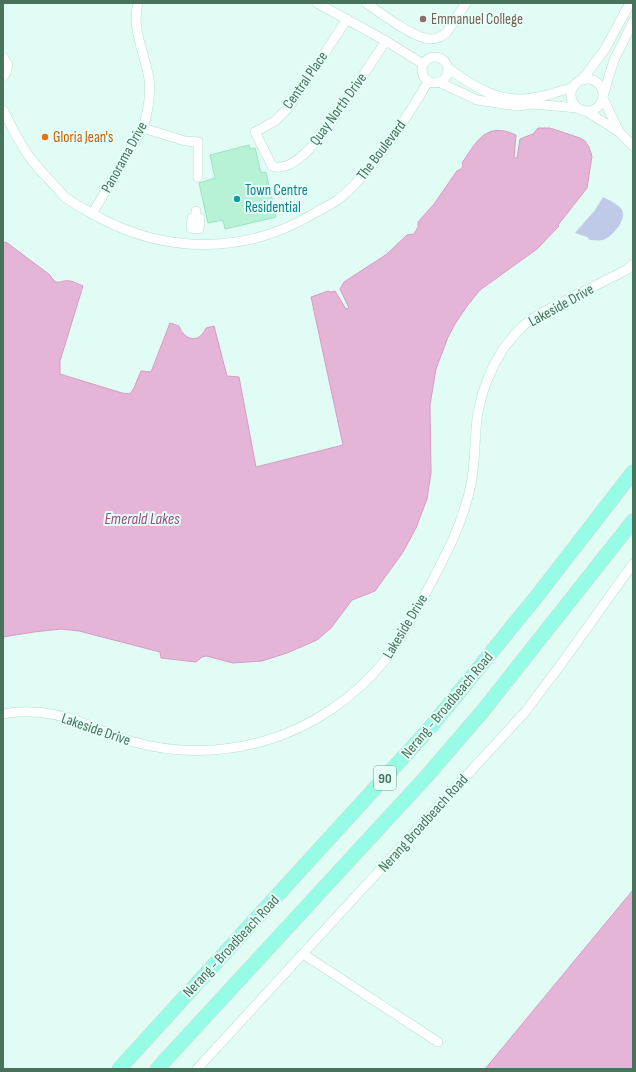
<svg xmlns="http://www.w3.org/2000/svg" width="636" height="1072" font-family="'Sofia Sans Condensed',sans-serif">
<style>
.green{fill:#bfcae9}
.water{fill:#e5b5d7;stroke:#d79bc5}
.building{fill:#b7f2d7;stroke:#98e4c0}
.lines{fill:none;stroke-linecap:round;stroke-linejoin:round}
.street-casing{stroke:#b9ddcf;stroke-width:10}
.primary-casing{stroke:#cbd8d2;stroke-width:15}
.street{stroke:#fff;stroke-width:9}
.primary{stroke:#97fce5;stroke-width:14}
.education-dot{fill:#8d6e63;stroke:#e6fff9;stroke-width:1.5}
.food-dot{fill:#e8710a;stroke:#e6fff9;stroke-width:1.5}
.culture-dot{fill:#0f9aa8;stroke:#e6fff9;stroke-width:1.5}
.labels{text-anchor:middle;stroke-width:4;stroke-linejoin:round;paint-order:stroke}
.shield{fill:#e6fff9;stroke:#779d8c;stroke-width:1}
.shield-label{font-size:14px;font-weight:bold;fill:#47735d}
.education-label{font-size:15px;fill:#785e54;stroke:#e6fff9;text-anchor:start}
.street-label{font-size:15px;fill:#47735d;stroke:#e6fff9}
.food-label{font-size:15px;fill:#c56008;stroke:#e6fff9;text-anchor:start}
.culture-label{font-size:15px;fill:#0d838f;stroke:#e6fff9;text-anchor:start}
.water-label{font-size:16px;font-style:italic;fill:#9b4982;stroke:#e6fff9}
</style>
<rect width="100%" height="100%" fill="#e0fcf5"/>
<path class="green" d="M603,197c6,3 15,7 19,13 5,10 -10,27 -19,30 -4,1 -9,0 -13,0l-3,-3 -12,-4 20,-23z"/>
<g class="water">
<path d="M538,128h12l30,10 5,3 4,6 3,9 -5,32 -29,37 1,1 -22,23 -57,41 -13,16 -12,18 -7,13 -12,32 -6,36 1,68 -4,26 -11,29 -13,24 -28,39 -23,9 -21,28 -14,12 -30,13 -25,8 -29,2 -27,-7 -4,1 -6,5 -35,-4 -1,-6 -81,-21 -18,-2 -27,3 -31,5v-394l3,-1 44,33c8,13 10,4 20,6 4,0 9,4 13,5l-23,75v13l62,19 8,1 4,-6 7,-17 10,1 19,-49 9,3c6,15 20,18 27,2l8,-2 13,50 12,1 17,90 87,-22 -32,-148 17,-6 3,1 4,-1 11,18 3,-1 -9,-19 4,-7 43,-28 20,-19 7,-1 4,-7v-5l16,-18 23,-33 4,-2 2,-3 -1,-3c15,-22 24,-42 54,-28l-2,23h3l3,-19 13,-5z"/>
<polygon points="633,890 633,1069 485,1069 628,896"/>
</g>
<polygon class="building" points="249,145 250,149 255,148 261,173 266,172 276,217 225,229 223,220 208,223 199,183 215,178 210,155"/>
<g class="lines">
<defs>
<g id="street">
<polyline points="317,3 386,41 423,64"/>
<path d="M366,3c15,10 47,35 64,36 6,0 13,-3 17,-7l19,-29"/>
<path d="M347,19l-57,87 -15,15 -20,11 17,34c28,11 68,-57 81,-76 11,-16 22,-33 33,-49"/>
<circle cx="435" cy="70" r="13"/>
<polyline points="3,57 8,65 6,73 3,77"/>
<path d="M449,69c28,20 53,36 89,28 12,-2 24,-7 36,-10"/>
<circle cx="587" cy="95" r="16"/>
<polyline points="582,80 605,49 630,3"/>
<polyline points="441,83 477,100 518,106 533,104 578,108"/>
<polyline points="604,93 614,60 633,22"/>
<polyline points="603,98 619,132"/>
<path d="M3,110c6,11 11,22 17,32 8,16 22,30 34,43 4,4 8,9 12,13 10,7 23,14 34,20 68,36 146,36 213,-4 8,-5 18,-9 26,-15 38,-32 63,-75 89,-117"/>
<polyline points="586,111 619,132 633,146"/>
<polyline points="143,128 185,141 198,142 198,177"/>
<path d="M92,214l51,-86c5,-16 8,-32 6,-49 -4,-26 -18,-50 -11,-76"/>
<polyline points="196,218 192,218 191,228 199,229 200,218 196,218 196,211"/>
<path d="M3,714c27,-5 54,-1 80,9 17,6 33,15 51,19 42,12 88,11 130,-1 47,-13 92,-44 122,-82 18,-23 30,-49 44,-74 17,-32 34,-65 41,-101 5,-24 3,-48 7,-72 4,-22 13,-44 25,-63 6,-8 14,-17 21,-24 10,-9 23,-15 35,-21 23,-12 46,-23 69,-35l5,-5"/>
<polyline points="303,954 438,1042"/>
<polyline points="197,1069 525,712 559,667 633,564"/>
</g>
<g id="primary">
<polyline points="119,1069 429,729 537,596 633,472"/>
<polyline points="157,1069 426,777 482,712 633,521"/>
</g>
</defs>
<use href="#street" class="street-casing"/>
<use href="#primary" class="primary-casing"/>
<use href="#street" class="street"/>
<use href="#primary" class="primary"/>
</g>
<circle class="education-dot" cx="423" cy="19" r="4"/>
<circle class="food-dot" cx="45" cy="137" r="4"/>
<circle class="culture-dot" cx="237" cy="199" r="4"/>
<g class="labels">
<rect class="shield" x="374" y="766" width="22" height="24" rx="3"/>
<g class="shield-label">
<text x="385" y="783">90</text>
</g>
<g class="education-label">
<text x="431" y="24">Emmanuel College</text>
</g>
<g class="street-label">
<text transform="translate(305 80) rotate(-55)" y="5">Central Place</text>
<text transform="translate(338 109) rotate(-54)" y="5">Quay North Drive</text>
<text transform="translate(381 150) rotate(-53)" y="5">The Boulevard</text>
<text transform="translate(124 157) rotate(-61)" y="5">Panorama Drive</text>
<text transform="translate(561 305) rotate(-29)" y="5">Lakeside Drive</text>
<text transform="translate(405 626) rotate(-59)" y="5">Lakeside Drive</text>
<text transform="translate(447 705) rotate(-50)" y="5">Nerang - Broadbeach Road</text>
<text transform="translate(96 729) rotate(19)" y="5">Lakeside Drive</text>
<text transform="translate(423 823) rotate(-48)" y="5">Nerang Broadbeach Road</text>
<text transform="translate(231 946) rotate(-47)" y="5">Nerang - Broadbeach Road</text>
</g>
<g class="food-label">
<text x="53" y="142">Gloria Jean's</text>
</g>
<g class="culture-label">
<text x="245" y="195">Town Centre<tspan x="245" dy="17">Residential</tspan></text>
</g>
<g class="water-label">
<text x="142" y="524">Emerald Lakes</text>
</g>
</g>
<rect width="636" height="1072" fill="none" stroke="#47735d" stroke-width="8"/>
</svg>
